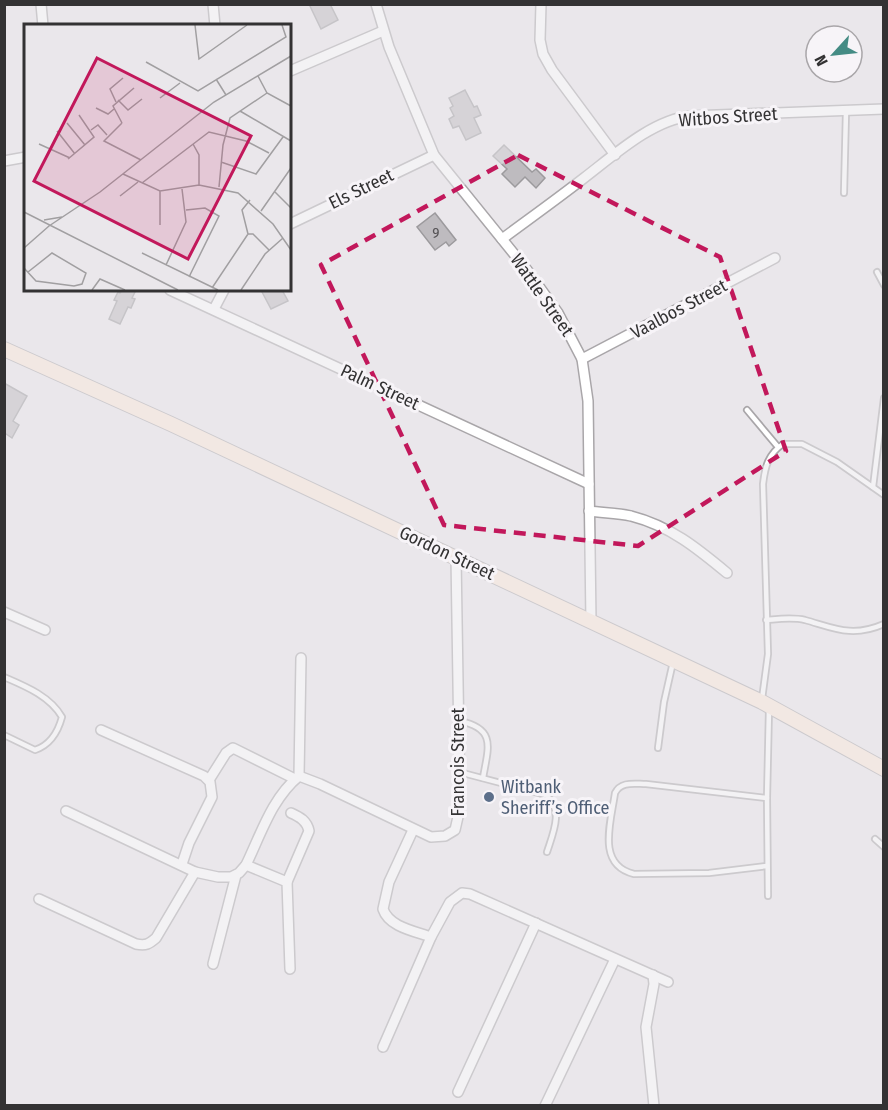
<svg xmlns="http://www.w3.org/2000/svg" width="888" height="1110" font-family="'Fira Sans Condensed',sans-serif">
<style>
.building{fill:#bebbbf;stroke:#9c9a9d;stroke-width:1.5}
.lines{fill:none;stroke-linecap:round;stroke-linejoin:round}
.lane-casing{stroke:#a9a6a9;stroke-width:8}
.street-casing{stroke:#a9a6a9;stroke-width:12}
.secondary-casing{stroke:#a9a6a9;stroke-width:16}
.lane{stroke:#fff;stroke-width:4.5}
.street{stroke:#fff;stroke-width:9}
.secondary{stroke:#fde8d9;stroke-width:14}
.marked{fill:none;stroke:#c2185b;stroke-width:4.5;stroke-dasharray:12 8;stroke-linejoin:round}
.service-dot{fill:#5c6f8a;stroke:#f7f4f8;stroke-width:2}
.labels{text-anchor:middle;stroke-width:6;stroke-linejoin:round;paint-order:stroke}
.number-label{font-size:15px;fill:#565456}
.street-label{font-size:18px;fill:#333233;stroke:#f7f4f8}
.service-label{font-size:18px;fill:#4e5e75;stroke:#f7f4f8;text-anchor:start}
.inset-road{fill:none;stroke:#a19fa1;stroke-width:1.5}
.view{fill:#c2185b;fill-opacity:0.15;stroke:#c2185b;stroke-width:3}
.inset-edge{fill:none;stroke:#333233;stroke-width:3}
</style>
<rect width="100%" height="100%" fill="#eae7eb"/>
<g class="building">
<polygon points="309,4 330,4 338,20 321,29"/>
<polygon points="465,90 474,107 477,106 481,115 474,118 481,133 466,140 459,126 453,128 449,119 454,116 450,108 453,106 449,98"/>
<polygon points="504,145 532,172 536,169 545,178 536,188 525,177 515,187 502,174 507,169 493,156"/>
<polygon points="435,213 456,240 449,246 446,242 435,250 417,227"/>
<polygon points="122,290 136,290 132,298 135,299 131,308 128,307 120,324 109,319 117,301 114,300 118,292 120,293"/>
<polygon points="261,290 282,290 288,301 271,309"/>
<polygon points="4,383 27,396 13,421 19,425 12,438 6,434 4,436"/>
</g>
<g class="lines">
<defs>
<g id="lane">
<polyline points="844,193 846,111"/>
<polyline points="877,272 884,285"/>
<polyline points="747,410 778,447"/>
<polyline points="873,487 884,398"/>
<path d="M766,620c13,-1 26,-3 39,0 29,8 47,18 79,4"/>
<path d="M4,677c21,9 46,19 58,40 -4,15 -12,28 -27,33l-31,-15"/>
<path d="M762,699l6,-45 -5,-170c2,-17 5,-30 20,-40h19l35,18 47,33"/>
<path d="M460,721c37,8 28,27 23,57"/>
<polyline points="658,748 664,702 673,662"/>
<path d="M459,772l87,23c18,15 7,38 1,57"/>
<path d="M767,798l-121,-14c-12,0 -25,-3 -31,9 -4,29 -19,72 19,81l75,-1 58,-7"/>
<polyline points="875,839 884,847"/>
<polyline points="768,896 767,798 769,709"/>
</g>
<g id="street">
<polyline points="41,4 43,26"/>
<polyline points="213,4 215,26"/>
<polyline points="376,4 389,47 434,155 527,270 558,313 582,359 588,401 591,622"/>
<polyline points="541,4 540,40 543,54 552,70 615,155"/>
<polyline points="290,71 383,31"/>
<polyline points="4,161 26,157"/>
<polyline points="290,224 434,155"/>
<path d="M502,239c27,-20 55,-40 82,-61 29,-22 68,-58 106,-62l194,-7"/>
<polyline points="170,290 589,484"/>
<polyline points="214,309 224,290"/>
<polyline points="582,359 775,258"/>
<path d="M589,511c14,2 29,2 42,5 39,10 66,32 96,57"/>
<polyline points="4,612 45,630"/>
<polyline points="101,730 204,776 210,782 212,797 189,843 182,864"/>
<polyline points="299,776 320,784 431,837 445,836 455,830 460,808 456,557"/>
<polyline points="299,776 301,658"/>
<polyline points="209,780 226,753 233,748 295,779"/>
<path d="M66,811l129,61 23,5h13l8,-4 7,-8c15,-31 26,-67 53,-89"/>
<path d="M413,830l-24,52 -6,27c6,18 31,22 48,28"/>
<polyline points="246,865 287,882 290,969"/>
<path d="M287,882l22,-51c-2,-10 -9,-14 -18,-18"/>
<path d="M39,899l97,45c10,2 13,0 20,-6l39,-66"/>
<polyline points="213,964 236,875"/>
<polyline points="653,975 654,984 646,1027 654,1106"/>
<polyline points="383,1047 431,937 450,902 462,893 470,894 668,982"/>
<polyline points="458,1092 536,923"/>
<polyline points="545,1106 615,959"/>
</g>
<polyline id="secondary" points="4,349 171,424 762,702 884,769"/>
</defs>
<use href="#lane" class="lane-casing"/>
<use href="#street" class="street-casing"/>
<use href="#secondary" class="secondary-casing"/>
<use href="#lane" class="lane"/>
<use href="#street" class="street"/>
<use href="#secondary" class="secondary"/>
</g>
<path d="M0 0H888V1110H0ZM518,155l202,102 66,194 -148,95 -194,-21 -123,-260z" fill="#eae7eb" fill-opacity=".55" fill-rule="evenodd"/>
<path class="marked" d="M518,155l202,102 66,194 -148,95 -194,-21 -123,-260z"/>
<circle class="service-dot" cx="489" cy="797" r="6"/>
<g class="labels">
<g class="number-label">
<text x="436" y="238">9</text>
</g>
<g class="street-label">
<text transform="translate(728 117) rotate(-4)" y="6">Witbos Street</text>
<text transform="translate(361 189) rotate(-26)" y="6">Els Street</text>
<text transform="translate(542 295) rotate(55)" y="6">Wattle Street</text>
<text transform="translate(679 309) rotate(-28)" y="6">Vaalbos Street</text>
<text transform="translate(380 387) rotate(25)" y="6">Palm Street</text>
<text transform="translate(447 553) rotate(25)" y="6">Gordon Street</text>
<text transform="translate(458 762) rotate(-90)" y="6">Francois Street</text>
</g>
<g class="service-label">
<text x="501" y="793">Witbank<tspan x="501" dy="21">Sheriff’s Office</tspan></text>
</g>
</g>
<g transform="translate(24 24)">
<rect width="267" height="267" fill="#eae7eb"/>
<path class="inset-road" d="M171,1l4,34 48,-34M122,38l52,29 88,-54 -4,-12M234,52l9,17 24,13M192,55l10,16M136,74l20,-15M94,76l10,10 14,-11M92,78l-6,-13 13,-11M72,84l12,6 6,-5M216,87l51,30M43,99l18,22M98,99l-18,18 37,19M98,99l-9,-17 21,-18M67,106l7,-5 9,10M33,107l18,23M15,120l31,14M169,120l6,11v30M44,135l26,-22 -15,-22M197,138l35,12 27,-37M99,150l37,17 39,-6 39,8 35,31 18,26M118,159l67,-51 37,9 23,12M195,163l4,-42 7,-27 37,-25M136,167v34M250,167l17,17M96,172l18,-14M162,186l19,-2 14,8 -30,61M237,187l30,-43M0,188l154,78M20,196l18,-3M224,210l-6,-24 8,-10M224,210h5l16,16M0,224l25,-22 51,-34 114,-90 77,-46M118,229l76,37M142,241l20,-43 -4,-33M0,244l12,13 38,5 8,-2 4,-11 -34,-20 -24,19M188,264l36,-54M68,266l8,-11 25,11M217,266l24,-36 18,-16"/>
<path class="view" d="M73,34l154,78 -63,123 -154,-78z"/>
<rect width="267" height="267" class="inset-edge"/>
</g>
<rect width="888" height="1110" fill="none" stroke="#333233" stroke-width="12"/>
<g transform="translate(834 54) rotate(243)"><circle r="28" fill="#f7f4f8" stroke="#a9a6a9" stroke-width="1.5"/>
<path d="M0-4.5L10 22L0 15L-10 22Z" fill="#448b84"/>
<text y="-9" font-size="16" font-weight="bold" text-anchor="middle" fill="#333233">N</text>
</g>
</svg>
